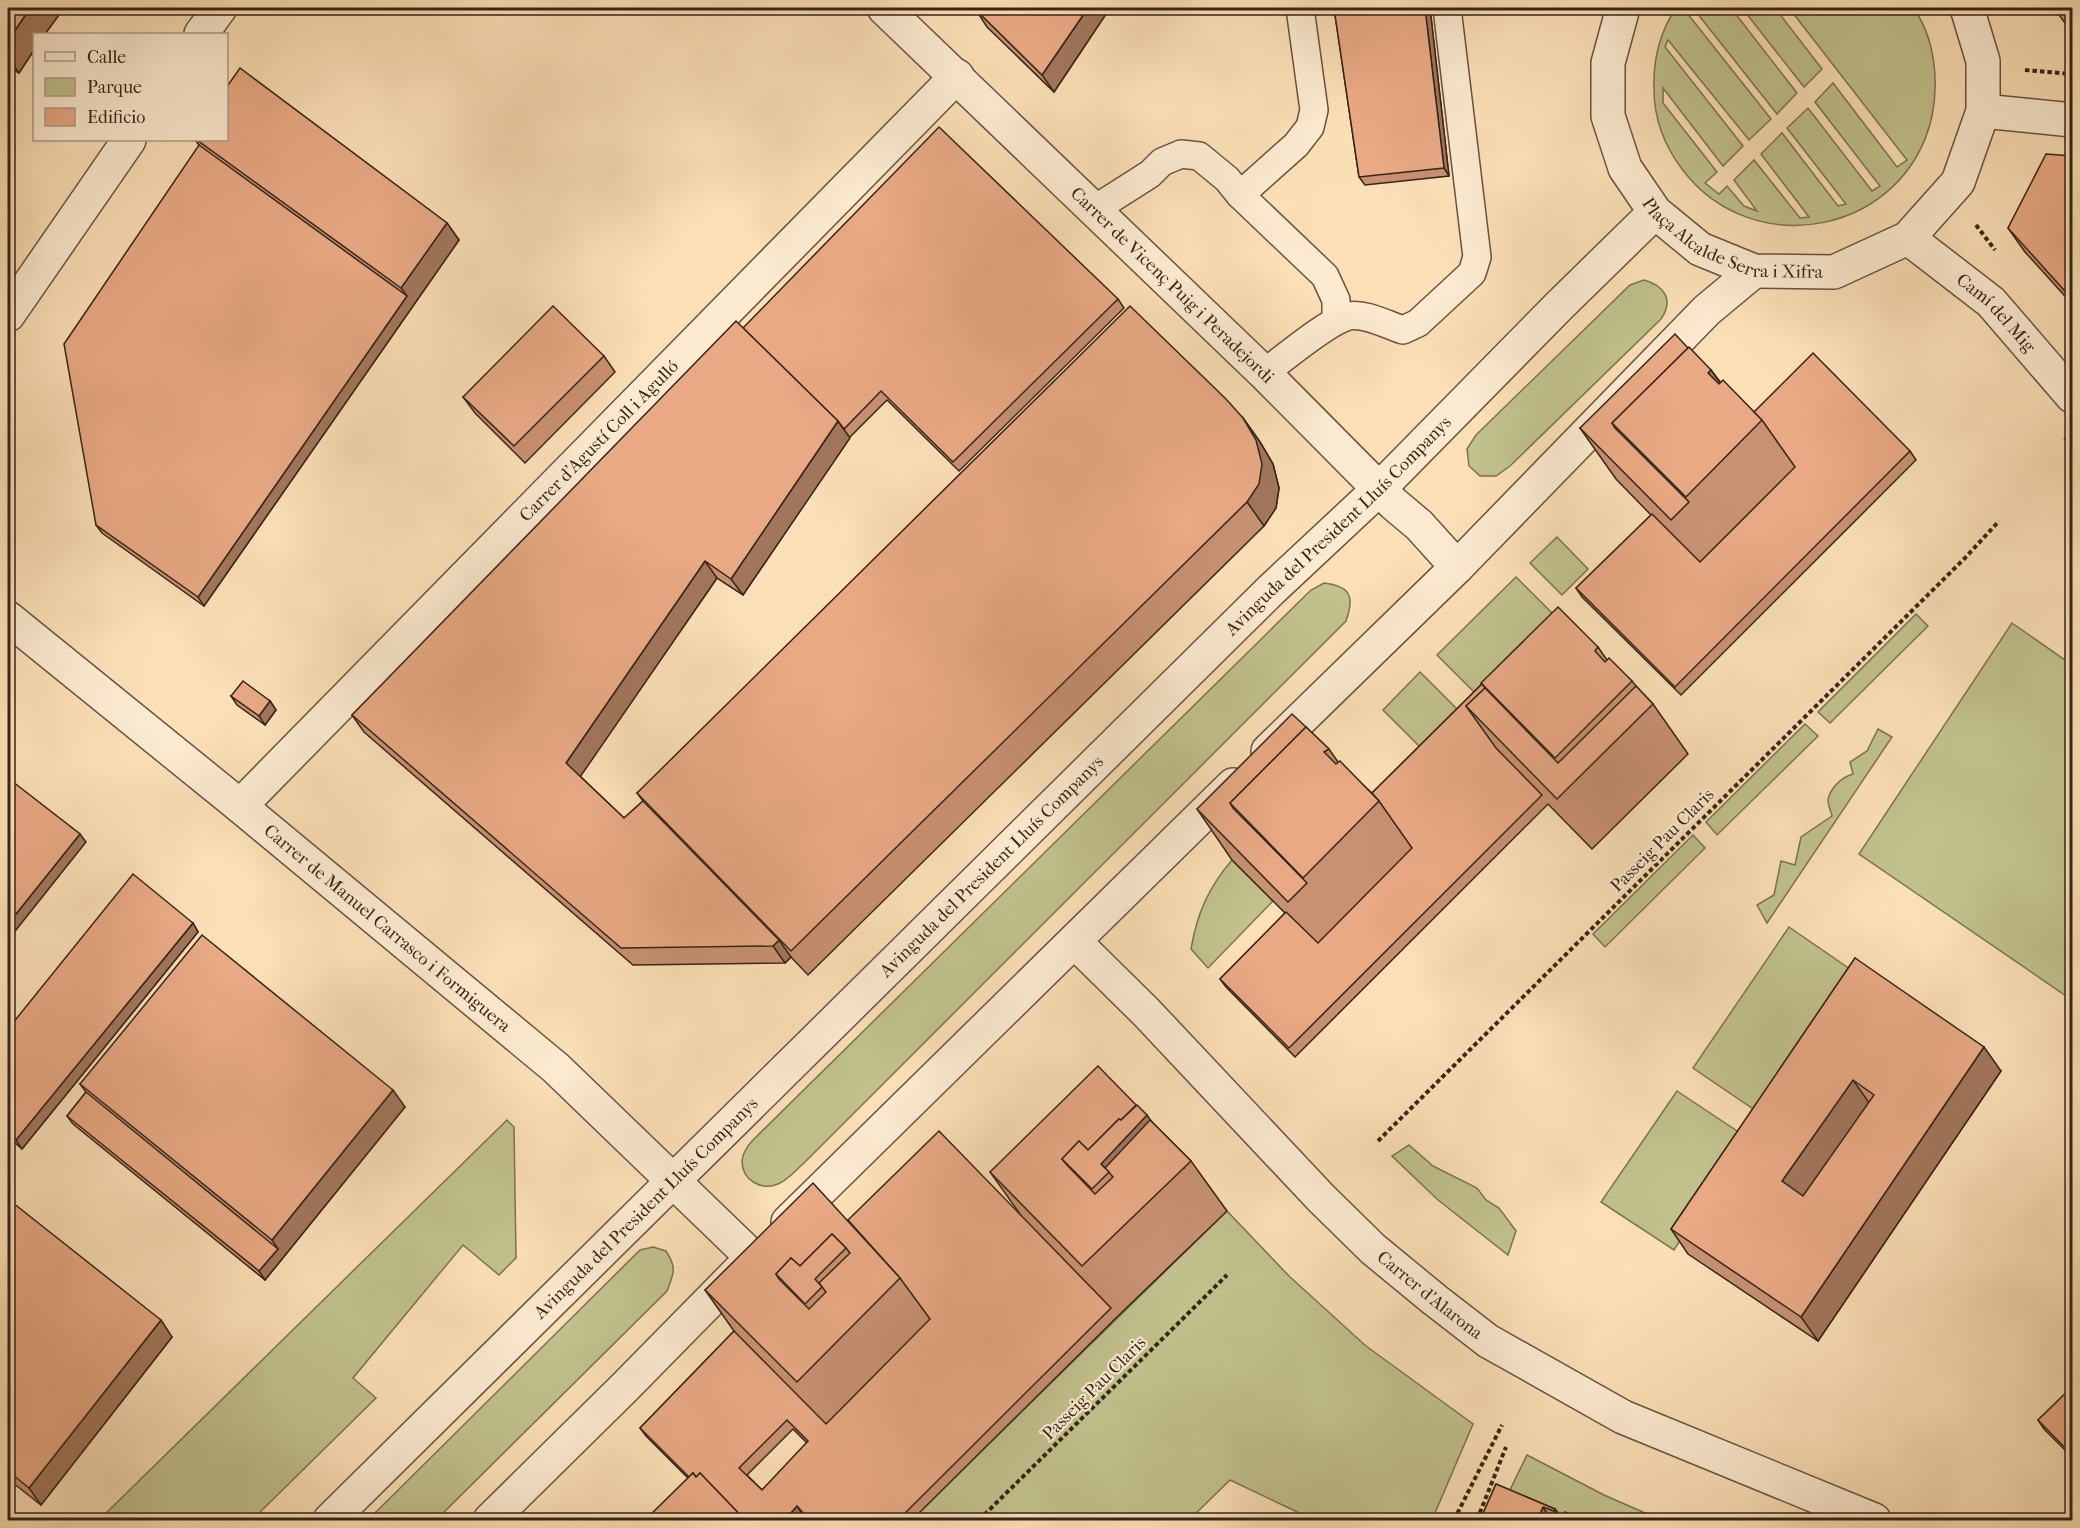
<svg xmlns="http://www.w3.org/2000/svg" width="2080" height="1528" font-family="'IM FELL French Canon',serif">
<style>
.green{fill:#c1c18c;stroke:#7c7252;stroke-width:1.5}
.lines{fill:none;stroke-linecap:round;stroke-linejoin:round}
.service-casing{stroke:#675340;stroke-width:30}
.minor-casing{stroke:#675340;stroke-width:36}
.tertiary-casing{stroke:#675340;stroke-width:36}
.path{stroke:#362418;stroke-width:4;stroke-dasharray:4.5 3;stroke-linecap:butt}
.service{stroke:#fcead0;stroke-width:27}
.minor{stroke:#fcead0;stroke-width:33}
.tertiary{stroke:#fcead0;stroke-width:33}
.wall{fill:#c89172;stroke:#362418;stroke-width:1.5;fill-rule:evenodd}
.shaded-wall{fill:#a2765c;stroke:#362418;stroke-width:1.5}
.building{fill:#e8a984;stroke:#362418;stroke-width:1.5;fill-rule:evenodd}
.labels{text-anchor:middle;stroke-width:4.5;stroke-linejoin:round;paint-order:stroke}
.street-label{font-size:18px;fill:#362418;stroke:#fcead0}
</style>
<rect width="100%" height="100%" fill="#fbdfb6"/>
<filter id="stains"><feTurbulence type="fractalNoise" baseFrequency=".00333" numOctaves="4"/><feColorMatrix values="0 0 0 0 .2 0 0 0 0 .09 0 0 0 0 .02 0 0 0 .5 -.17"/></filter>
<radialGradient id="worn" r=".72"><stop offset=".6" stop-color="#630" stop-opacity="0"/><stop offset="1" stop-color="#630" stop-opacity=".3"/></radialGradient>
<g class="green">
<path d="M1676,8h7l88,111 -22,21 -81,-100 -3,7 78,99 -20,20 -60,-78v15l54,69 -12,11 14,11 8,-8 17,20 13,5 -23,-31 20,-20 46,58 9,-1 -48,-63 21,-21 56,73 8,-2 -59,-76 21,-20 64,83 8,-5 -65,-84 18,-19 64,84 10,-7 -118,-152h124c22,29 26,73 19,108 -26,118 -179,148 -250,53 -18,-24 -28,-51 -28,-80 -1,-29 6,-57 22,-81z"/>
<polygon points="1693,8 1731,8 1797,93 1777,114"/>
<polygon points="1742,8 1775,8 1822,69 1804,87"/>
<path d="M1644,280c21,6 30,20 17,39l-151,147 -14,10h-16l-11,-10 -2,-17 9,-14 154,-150z"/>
<polygon points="1557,537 1588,569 1562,595 1530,563"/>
<polygon points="1516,577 1553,614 1474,692 1437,655"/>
<path d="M1324,583c26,3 31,13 22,38l-542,542c-8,7 -16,17 -26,21 -17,7 -36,-4 -36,-23 1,-10 7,-17 14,-24l555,-547z"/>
<polygon points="1916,614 1928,626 1830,723 1818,712"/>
<polygon points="2012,623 2072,665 2072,1000 1859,854"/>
<polygon points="1420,672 1458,710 1420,747 1383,710"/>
<polygon points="1805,724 1818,736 1717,835 1706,822"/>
<path d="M1878,729l14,8 -125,186 -10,-18 17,-10 7,-34 14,4 6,-28 31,-21c-1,-5 -4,-11 -4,-16 2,-12 14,-23 25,-26l-3,-12 17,-11z"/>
<polygon points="1693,835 1705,848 1605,947 1593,934"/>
<path d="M1232,860l41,41 -65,67 -17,-19c6,-36 18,-62 41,-89z"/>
<polygon points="1789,927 1857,974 1762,1115 1693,1068"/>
<polygon points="1677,1091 1746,1137 1674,1250 1601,1202"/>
<polygon points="507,1120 514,1127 516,1258 499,1275 463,1245 353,1378 376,1398 252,1520 99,1520"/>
<polygon points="1409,1145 1433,1166 1477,1188 1486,1200 1499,1208 1516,1231 1508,1255 1438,1200 1392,1156"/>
<polygon points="1227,1211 1289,1276 1366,1346 1473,1424 1432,1520 1314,1520 1230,1480 1189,1520 911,1520"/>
<path d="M653,1247l13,4c11,17 8,22 1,40l-231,229h-68l272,-270z"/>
<polygon points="1527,1455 1604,1495 1661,1520 1531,1520 1509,1492"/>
</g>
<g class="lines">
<defs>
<g id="service">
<polyline points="1240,195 1325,276 1336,300 1336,321"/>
<polyline points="1095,209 1150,174 1162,162 1181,154 1199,156 1227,179 1240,195 1296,145 1310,127 1314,110 1300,8"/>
<path d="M1264,373c18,-13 65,-53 85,-57 17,-3 38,9 54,14l15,-7 54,-50 5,-16 -30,-249"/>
</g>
<g id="minor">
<path id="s1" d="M884,8l380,365 130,131 25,21 38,42"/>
<polyline points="201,34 220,8"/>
<polyline points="8,315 129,140"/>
<path id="s2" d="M8,618l232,188 316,262 196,189"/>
<path id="s3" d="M240,806l717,-730"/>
<path id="s4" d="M1075,942l71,70 175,186 52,51 62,51 53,41 135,76 251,103"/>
</g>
<g id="tertiary">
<path id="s5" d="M1623,8l-15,55v53l17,52 30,44 45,37 54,22 80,1 74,-34 50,-56 25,-71v-50l-16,-53"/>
<polyline points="1983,111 2072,120"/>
<path id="s6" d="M1908,238l83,64 81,94"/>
<polyline points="1268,751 1457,567 1707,310 1754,271"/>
<polyline points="788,1222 1233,785"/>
<path id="s7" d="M330,1520l941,-930 108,-101 180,-183 96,-94"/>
<polyline points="490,1520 625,1387 743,1267"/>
</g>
</defs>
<use href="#service" class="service-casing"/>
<use href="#minor" class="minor-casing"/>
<use href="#tertiary" class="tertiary-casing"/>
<g class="path">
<polyline points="2025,70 2072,74"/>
<polyline points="1976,225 1995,250"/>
<polyline points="2065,438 2072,447"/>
<polyline points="1378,1141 1965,558 1999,521"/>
<polyline points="979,1520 1227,1275"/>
<polyline points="1454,1520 1502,1425"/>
<polyline points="1477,1520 1506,1447"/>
<polyline points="1699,1520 1700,1520"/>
</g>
<use href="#service" class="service"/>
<use href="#minor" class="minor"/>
<use href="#tertiary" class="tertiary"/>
</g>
<g class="wall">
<polygon points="8,8 64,8 45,34 34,34 34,50 19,73 8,67"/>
<polygon points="1110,8 1054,92 987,27 976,10"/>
<polygon points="1334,8 1430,8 1449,176 1365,185 1359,177"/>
<polygon points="2054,8 2073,8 2073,34"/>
<polygon points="195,140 226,140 447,223 459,240 204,606 102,533 96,525 199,145"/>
<polygon points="2073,156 2073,305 2025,252 2008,228"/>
<polygon points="1118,299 1124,308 959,471 887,400 849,438 743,595 717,578 580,776 624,818 643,801 637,793 1243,418 1260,442 1273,464 1279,488 1276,508 1264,526 808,975 791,957 785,963 633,965 364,732 352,715 743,328"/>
<polygon points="604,356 615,372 525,463 475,413 463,397"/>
<polygon points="1711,370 1721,383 1754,412 1910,451 1916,460 1681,695 1582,597 1576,588 1651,515 1616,479 1580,428"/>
<polygon points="1598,647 1607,660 1632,681 1636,686 1653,704 1688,754 1592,849 1548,804 1295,1057 1226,987 1220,979 1285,913 1232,860 1197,809 1306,727 1329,749 1338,762 1372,793 1482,684"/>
<polygon points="231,696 270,701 276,710 265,725 237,705"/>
<polygon points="193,923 198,932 22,1149 8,1137 8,1029"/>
<polygon points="1855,958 2001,1071 1818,1341 1688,1254 1671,1229"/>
<polygon points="80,1084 405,1107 265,1280 73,1124 67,1116 86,1092"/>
<path d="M1150,1120l41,41 36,50 -110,106 -206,204h-103l-5,-6 -115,-37 -42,-42 -6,-8 94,-97 -29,-41 143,-70 172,-6 -30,-42zM793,1429l14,14 -45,47 -15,-15z"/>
<polygon points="8,1199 172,1337 41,1505 8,1479"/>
<polygon points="2073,1386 2073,1458 2044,1429 2038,1420"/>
<polygon points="1496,1484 1555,1509 1562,1518 1584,1521 1476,1521 1481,1518"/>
</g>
<g class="shaded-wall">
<polygon points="30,8 64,8 45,34 34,34 34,50 19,73 8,57 8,41"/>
<polygon points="1088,8 1110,8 1054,92 1042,75"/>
<polygon points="1425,8 1430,8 1449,176 1444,168"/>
<polygon points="447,223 459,240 204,606 198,597 407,296 401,288"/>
<polygon points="1711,370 1750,425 1708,373"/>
<polygon points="1243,418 1260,442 1273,464 1279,488 1276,508 1264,526 1247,502"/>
<polygon points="838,421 850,438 743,595 731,579"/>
<polygon points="705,561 717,578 578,780 566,763"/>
<polygon points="270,701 276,710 265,725 259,716"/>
<polygon points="80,834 86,842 8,940 8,924"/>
<polygon points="193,923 198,932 22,1149 16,1140"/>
<polygon points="779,940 791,957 785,963 773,946"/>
<polygon points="1984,1047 2001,1071 1818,1341 1801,1317"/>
<polygon points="1853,1080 1870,1104 1799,1205 1782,1181"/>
<polygon points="393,1090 405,1107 265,1280 259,1271 278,1249 272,1240"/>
<polygon points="1147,1115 1184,1168 1109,1172 1101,1164"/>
<polygon points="161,1320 172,1337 41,1505 29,1488"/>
<polygon points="797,1506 803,1515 798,1521 784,1521"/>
<polygon points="1543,1507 1552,1521 1537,1521"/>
<polygon points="1555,1509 1564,1521 1561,1521 1554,1511"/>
</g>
<g class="building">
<polygon points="8,8 30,8 8,41"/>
<polygon points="977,8 1088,8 1042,75 976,10"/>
<polygon points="1334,8 1425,8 1444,168 1359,177"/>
<polygon points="240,68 447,223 401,288 197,140 226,140 226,88"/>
<polygon points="939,127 1118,299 953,462 881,391 844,429 838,421 743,328"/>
<polygon points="199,145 407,296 198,597 96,525 64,344"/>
<polygon points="2046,154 2073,156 2073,300 2008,228"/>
<polygon points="553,306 604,356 514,446 463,397"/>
<polygon points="1130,306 1226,399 1243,418 1256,440 1262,464 1259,484 1247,502 791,951 637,793"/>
<polygon points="736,321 838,421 731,579 705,561 566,763 624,818 643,801 779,940 773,946 621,948 352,715"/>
<polygon points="1675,334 1688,348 1612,423 1615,428 1689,502 1671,520 1580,428"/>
<polygon points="1689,347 1711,370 1708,373 1719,384 1723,380 1762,420 1686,497 1612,423"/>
<polygon points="1813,353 1910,451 1675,687 1576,588 1652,514 1700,562 1795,467 1762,420 1754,412"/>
<polygon points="1558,607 1598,647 1595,651 1605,662 1609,658 1632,681 1555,758 1481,683"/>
<polygon points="243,681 270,701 259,716 231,696"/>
<polygon points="1482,684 1485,688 1466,706 1496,748 1542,795 1289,1048 1220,979 1286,912 1318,943 1412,848 1379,801 1372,793"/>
<polygon points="1636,686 1653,704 1557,799 1466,706 1485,688 1558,763"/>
<polygon points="1292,714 1306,727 1230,803 1233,808 1307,883 1288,902 1197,809"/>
<polygon points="1306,727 1329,749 1324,752 1336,764 1340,761 1379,801 1303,878 1230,803"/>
<polygon points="8,778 80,834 8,924"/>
<polygon points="133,874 193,923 16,1140 8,1133 8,1029"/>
<polygon points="202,935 393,1090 272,1240 80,1084"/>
<path d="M1855,958l129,89 -183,270 -130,-88zM1853,1080l21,15 -71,101 -21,-15z"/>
<polygon points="1098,1066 1136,1105 1121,1120 1119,1119 1088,1150 1079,1141 1062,1159 1066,1164 1095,1194 1113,1177 1105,1168 1150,1120 1191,1161 1082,1266 990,1172"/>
<polygon points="86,1092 278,1249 259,1271 67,1116"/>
<polygon points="1137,1105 1147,1115 1101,1164 1109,1172 1092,1189 1062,1159 1079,1141 1088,1150 1119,1119 1121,1120"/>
<path d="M939,1131l172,177 -214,213h-87l-13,-15 -13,15h-38l-46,-48 -4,4 -3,-4 -4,4 -49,-49 94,-97 92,93 15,-15 89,-90 -30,-41 -52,-58zM787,1420l21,21 -46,49 -23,-22z"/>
<path d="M813,1183l87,95 -103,104 -92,-92zM832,1234l14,14 4,5 -31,30 7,9 -17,17 -30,-30 -3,-5 15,-16 9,8z"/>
<polygon points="8,1199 161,1320 29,1488 8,1471"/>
<polygon points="832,1234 846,1248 815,1279 822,1287 805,1304 776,1274 791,1258 800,1266"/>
<polygon points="2073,1386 2073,1456 2038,1420"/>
<polygon points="693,1473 696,1477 700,1473 746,1521 716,1521 714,1519 712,1521 644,1521"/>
<polygon points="1496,1484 1555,1509 1554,1511 1543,1507 1537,1521 1476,1521 1481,1518"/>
<polygon points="1565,1512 1584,1521 1561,1521"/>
</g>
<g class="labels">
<g class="street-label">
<text dy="6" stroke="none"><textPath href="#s5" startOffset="303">Plaça Alcalde Serra i Xifra</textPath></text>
<text dy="6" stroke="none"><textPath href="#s1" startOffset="400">Carrer de Vicenç Puig i Peradejordi</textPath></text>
<text dy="6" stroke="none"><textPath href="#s6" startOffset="116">Camí del Mig</textPath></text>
<text dy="6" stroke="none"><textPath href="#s3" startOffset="512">Carrer d'Agustí Coll i Agulló</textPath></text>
<text dy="6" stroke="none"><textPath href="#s7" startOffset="1416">Avinguda del President Lluís Companys</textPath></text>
<text transform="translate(1662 840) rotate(-45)" y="6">Passeig Pau Claris</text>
<text dy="6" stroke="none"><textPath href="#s7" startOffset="930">Avinguda del President Lluís Companys</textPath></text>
<text dy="6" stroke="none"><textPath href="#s2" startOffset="490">Carrer de Manuel Carrasco i Formiguera</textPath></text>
<text dy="6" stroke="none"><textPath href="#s7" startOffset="444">Avinguda del President Lluís Companys</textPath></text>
<text dy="6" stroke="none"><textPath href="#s4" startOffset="501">Carrer d'Alarona</textPath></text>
<text transform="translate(1094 1388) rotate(-45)" y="6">Passeig Pau Claris</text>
</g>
</g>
<rect width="2080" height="1528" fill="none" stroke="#fbdfb6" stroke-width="30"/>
<rect x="9" y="9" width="2062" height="1510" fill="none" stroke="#362418" stroke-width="3"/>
<rect x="15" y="15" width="2050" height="1498" fill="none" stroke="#362418" stroke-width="1.5"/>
<rect x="33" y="33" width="195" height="108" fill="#fcead0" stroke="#ad9b86" stroke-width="1.5"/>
<rect x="45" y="52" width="30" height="9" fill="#fcead0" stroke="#ad9b86" stroke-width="1.5"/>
<text x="87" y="63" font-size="18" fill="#362418">Calle</text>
<rect x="45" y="78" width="30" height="18" fill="#c1c18c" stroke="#ad9b86" stroke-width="1.5"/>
<text x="87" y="93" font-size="18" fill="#362418">Parque</text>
<rect x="45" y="108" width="30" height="18" fill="#e8a984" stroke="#ad9b86" stroke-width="1.5"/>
<text x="87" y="123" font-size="18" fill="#362418">Edificio</text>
<rect width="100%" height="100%" filter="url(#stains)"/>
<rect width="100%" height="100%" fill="url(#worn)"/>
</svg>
